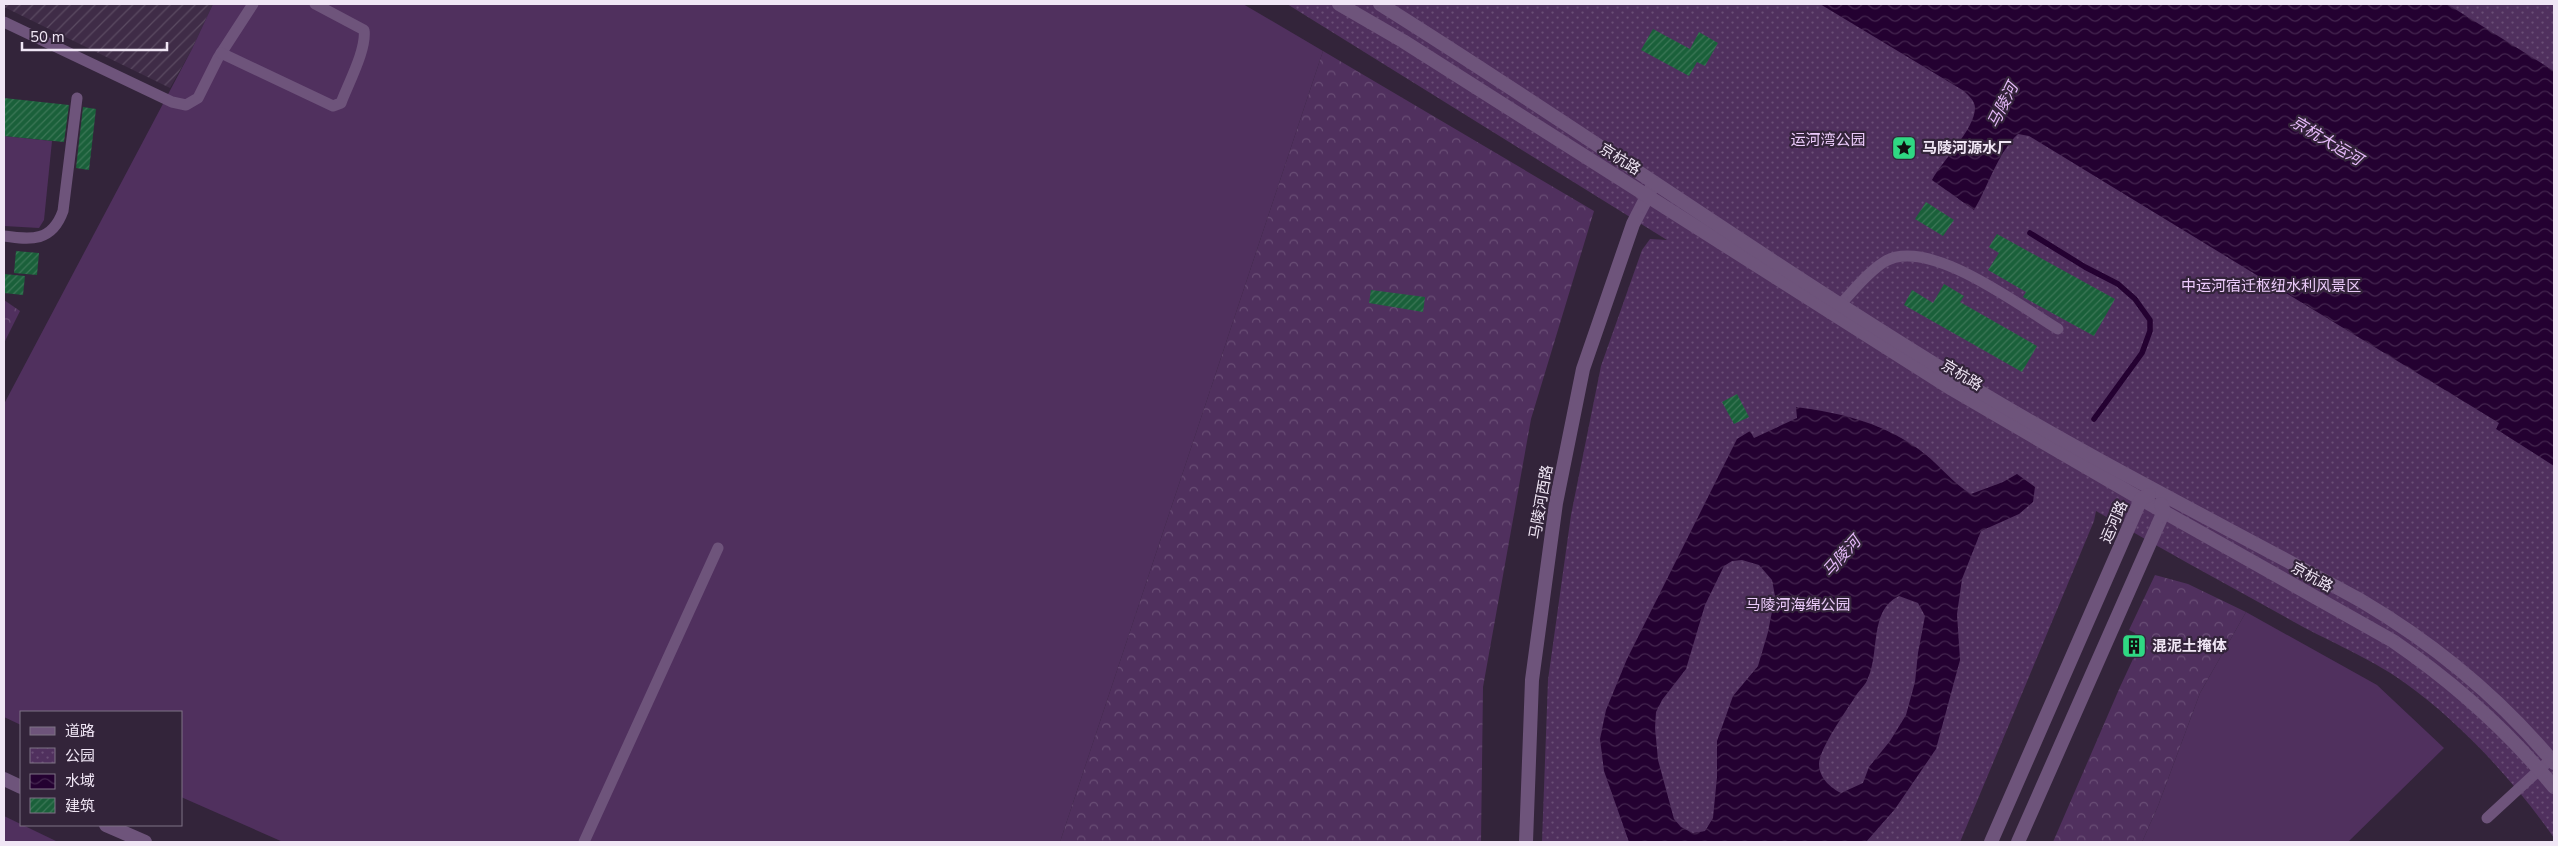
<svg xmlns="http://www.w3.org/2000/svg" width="2558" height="846" font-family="'Nunito Sans','Noto Sans SC',sans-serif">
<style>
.industrial{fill:url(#industrial-furrows)}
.grass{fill:#50305e}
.forest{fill:url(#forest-crowns)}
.park{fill:url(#park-dots)}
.water{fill:url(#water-waves);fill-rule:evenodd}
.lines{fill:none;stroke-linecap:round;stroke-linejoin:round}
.stream{stroke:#240131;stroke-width:5.5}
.building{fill:url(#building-hatch)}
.service{stroke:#6e547b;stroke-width:11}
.minor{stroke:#6e547b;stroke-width:14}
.tertiary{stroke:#6e547b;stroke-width:14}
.labels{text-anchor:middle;stroke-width:4.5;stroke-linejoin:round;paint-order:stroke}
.park-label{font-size:15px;fill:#eccbfb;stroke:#33243a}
.poi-label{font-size:15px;font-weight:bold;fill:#f0e6f5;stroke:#33243a;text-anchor:start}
.street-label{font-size:15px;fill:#f0e6f5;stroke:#33243a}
.water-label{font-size:16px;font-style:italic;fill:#e6bafa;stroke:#33243a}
</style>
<defs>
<pattern id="industrial-furrows" width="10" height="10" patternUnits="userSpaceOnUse" patternTransform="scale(1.25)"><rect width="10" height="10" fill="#3f2c47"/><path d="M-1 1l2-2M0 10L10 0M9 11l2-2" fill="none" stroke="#5b4b62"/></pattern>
<pattern id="forest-crowns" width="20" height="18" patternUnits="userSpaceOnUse" patternTransform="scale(1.25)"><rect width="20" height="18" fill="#50305e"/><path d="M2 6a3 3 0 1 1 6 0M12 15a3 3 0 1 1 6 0" fill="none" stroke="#6a4e76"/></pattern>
<pattern id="park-dots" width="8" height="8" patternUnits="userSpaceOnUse" patternTransform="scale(1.25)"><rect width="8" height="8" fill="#50305e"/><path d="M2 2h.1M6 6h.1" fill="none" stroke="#6a4e76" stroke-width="1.8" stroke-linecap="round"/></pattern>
<pattern id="water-waves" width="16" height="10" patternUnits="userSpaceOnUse" patternTransform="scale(1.25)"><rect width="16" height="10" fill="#240131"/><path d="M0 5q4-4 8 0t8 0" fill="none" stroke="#44264f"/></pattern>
<pattern id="building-hatch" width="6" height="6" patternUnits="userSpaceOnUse" patternTransform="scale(1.25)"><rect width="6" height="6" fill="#1a603a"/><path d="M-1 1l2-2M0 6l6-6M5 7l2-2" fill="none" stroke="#3c7757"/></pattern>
</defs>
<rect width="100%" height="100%" fill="#33243a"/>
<polygon class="industrial" points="4,4 213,4 192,49 170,88 4,7"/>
<g class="grass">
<polygon points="213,4 1243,4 1323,51 1060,842 283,842 181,797 181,712 21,712 21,725 4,717 4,404 192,49"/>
<polygon points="4,136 52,141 44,220 39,228 4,226"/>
<polygon points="2246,612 2377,685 2444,748 2348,842 2142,842 2158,806 2200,693"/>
<polygon points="4,816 58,842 4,842"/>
</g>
<g class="forest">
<polygon points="1323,51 1594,211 1531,419 1483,687 1481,842 1060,842"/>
<polygon points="4,300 20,311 4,343"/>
<polygon points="2155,575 2188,584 2246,612 2200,693 2158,806 2142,842 2053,842 2120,687 2133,659 2144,654 2135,633 2129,630"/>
</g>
<path class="park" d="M1287,4h1267v834c-38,-55 -94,-116 -149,-155 -27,-20 -69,-39 -100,-55 -70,-39 -140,-77 -209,-117l-2,10 -134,321h-418l6,-162 23,-165 30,-149 41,-116 8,-11 17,1z"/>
<g class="water">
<path d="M1820,4h627l107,67v395l-58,-37 3,-6 -470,-287 -11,-2c-21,20 -29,51 -44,76l-42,-30c10,-19 43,-51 43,-72 0,-7 -6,-12 -11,-17z"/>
<path d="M1796,407c47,6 91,17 129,47 16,13 28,29 46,40l32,-12 14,-8 18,13 -2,15 -14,12 -38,17 -19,48 -5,35 3,46 -24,89 -41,60 -29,33h-237l-25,-71 -4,-32 6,-29 21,-51 110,-220 13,-8 4,7 43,-20zM1742,560l17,5 13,15 3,16 -7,36 -10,34 -25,30 -16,45v36l-4,41 -8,13 -12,2 -12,-6 -7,-8 -16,-59 -3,-32 1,-16 6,-12 24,-31 19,-64 19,-39 8,-5zM1899,596l19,7 7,13 -7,37 -3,29 -9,33 -16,26 -21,26 -6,16 -22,10c-10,-5 -22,-15 -22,-29 0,-15 27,-53 36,-67 4,-7 11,-12 13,-19 12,-26 1,-68 31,-82z"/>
</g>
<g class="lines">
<polyline class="stream" points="2030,233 2085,267 2118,284 2135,299 2150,320 2150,331 2142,353 2094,419"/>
</g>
<g class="building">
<polygon points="1653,29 1690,49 1699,32 1718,43 1705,66 1697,62 1689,76 1641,50"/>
<polygon points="4,98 69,105 64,142 4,136"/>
<polygon points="83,107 96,109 89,170 76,168"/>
<polygon points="1926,202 1954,220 1943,236 1915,219"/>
<polygon points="1997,234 2115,299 2094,336 2023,297 2026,292 1988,270 1999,253 1989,247"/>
<polygon points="16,251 39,253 37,275 14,273"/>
<polygon points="4,274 25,276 23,295 4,293"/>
<polygon points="1944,284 1964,296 1960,302 2037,346 2022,372 1904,305 1912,290 1933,303"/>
<polygon points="1371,290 1425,297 1423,312 1369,303"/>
<polygon points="1737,394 1749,417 1734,424 1722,402"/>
</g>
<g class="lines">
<g class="service">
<polyline points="4,22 172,102 186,105 198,98 218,58 253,4"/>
<path d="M221,53l112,53 8,-3c7,-19 26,-54 23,-73l-49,-26"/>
<path d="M4,236c27,4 48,6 59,-25l14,-113"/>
<path d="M1840,305c14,-15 27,-32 44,-43 43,-27 136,44 174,67"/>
<polyline points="2487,818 2551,759"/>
<polyline points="584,842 718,548"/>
</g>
<polyline class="minor" points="1526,842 1532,680 1556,503 1583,369 1633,224 1652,187"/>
<g class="tertiary">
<path d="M1339,4l64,37 549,348 189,110 252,142c60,41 115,90 161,146"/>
<path d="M1380,4c200,125 393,263 595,385 125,75 257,141 385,211 73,43 139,97 194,163"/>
<polyline points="4,779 21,787"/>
<polyline points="106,825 145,842"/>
<polyline points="1991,842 2141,499 2149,495"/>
<polyline points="2018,842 2164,511 2161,504"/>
</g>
</g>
<defs>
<symbol id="sight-square" viewBox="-11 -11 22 22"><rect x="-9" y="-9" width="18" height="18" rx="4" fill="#2fd883" stroke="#33243a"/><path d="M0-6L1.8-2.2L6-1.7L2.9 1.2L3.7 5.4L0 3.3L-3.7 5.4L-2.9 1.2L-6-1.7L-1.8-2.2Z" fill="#111"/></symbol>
<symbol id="building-square" viewBox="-11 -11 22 22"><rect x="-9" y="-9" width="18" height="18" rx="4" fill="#2fd883" stroke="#33243a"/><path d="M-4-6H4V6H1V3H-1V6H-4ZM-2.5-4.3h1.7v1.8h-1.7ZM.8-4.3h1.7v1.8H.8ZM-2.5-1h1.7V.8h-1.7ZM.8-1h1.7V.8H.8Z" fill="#111"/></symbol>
</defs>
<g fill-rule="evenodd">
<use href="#sight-square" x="1890" y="134" width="28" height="28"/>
<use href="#building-square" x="2120" y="632" width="28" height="28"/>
</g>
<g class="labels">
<g class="park-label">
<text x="1828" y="145">运河湾公园</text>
<text x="2271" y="291">中运河宿迁枢纽水利风景区</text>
<text x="1798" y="610">马陵河海绵公园</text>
</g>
<g class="poi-label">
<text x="1922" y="153">马陵河源水厂</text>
<text x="2152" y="651">混泥土掩体</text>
</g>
<g class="street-label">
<text transform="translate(1620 159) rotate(32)" y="5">京杭路</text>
<text transform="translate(1962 375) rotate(31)" y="5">京杭路</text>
<text transform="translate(1541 502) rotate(-80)" y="5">马陵河西路</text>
<text transform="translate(2114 522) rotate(-66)" y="5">运河路</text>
<text transform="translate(2312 577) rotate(29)" y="5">京杭路</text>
</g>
<g class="water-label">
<text transform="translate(2002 105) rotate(-63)" y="6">马陵河</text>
<text transform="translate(2327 140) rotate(31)" y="6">京杭大运河</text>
<text transform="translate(1841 556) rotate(-48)" y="6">马陵河</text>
</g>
</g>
<rect width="2558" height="846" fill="none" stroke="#f0e6f5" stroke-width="10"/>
<rect x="20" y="711" width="162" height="115" fill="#33243a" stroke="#7f7285"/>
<rect x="30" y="727" width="25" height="8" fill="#6e547b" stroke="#7f7285"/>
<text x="65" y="736" font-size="15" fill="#f0e6f5">道路</text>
<rect x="30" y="748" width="25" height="15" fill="url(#park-dots)" stroke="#7f7285"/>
<text x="65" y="761" font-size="15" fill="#f0e6f5">公园</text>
<rect x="30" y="774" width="25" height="15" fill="url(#water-waves)" stroke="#7f7285"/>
<text x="65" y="786" font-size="15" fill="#f0e6f5">水域</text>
<rect x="30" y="798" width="25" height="15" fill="url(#building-hatch)" stroke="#7f7285"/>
<text x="65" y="811" font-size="15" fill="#f0e6f5">建筑</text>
<path d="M22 42v8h145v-8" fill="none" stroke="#f0e6f5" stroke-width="2.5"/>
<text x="30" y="42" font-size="15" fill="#f0e6f5" stroke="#33243a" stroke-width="4" paint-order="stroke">50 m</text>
</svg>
